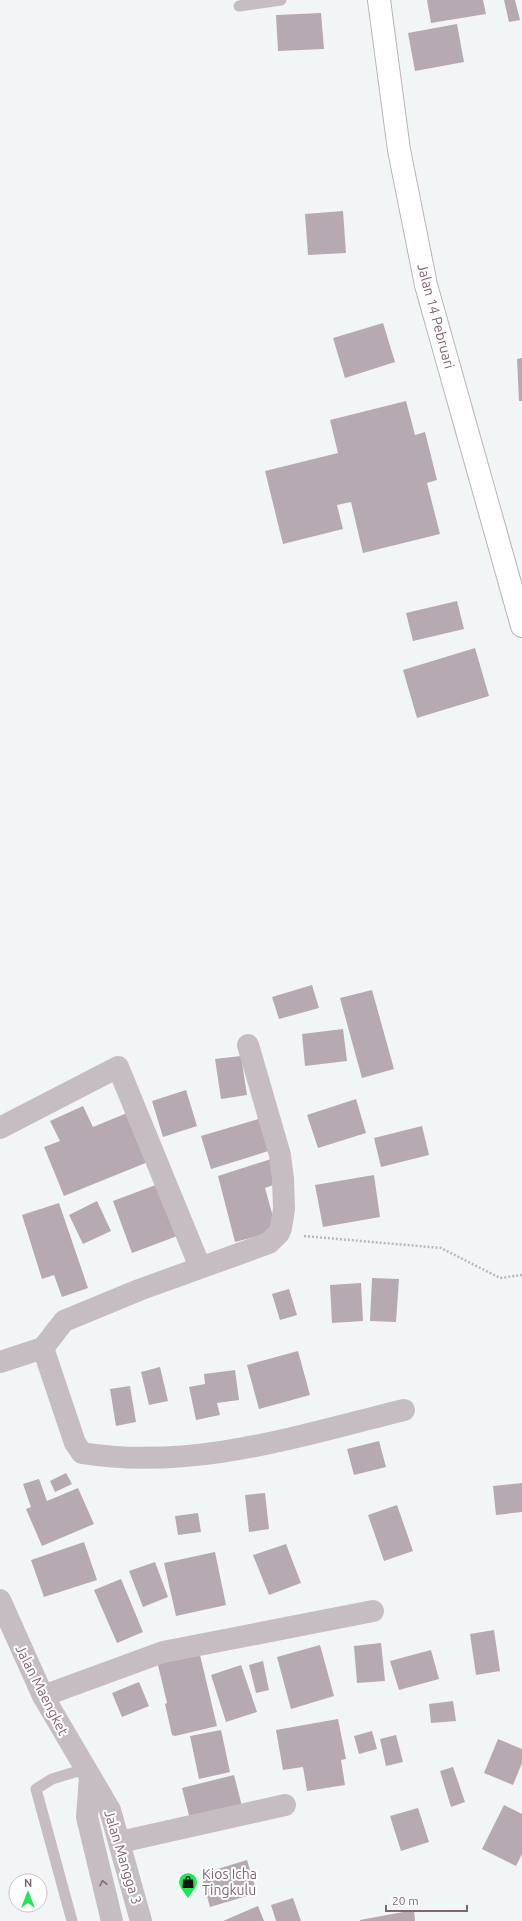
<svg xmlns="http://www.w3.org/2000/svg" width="522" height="1921" font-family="Ubuntu,sans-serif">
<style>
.building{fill:#b7a9b1}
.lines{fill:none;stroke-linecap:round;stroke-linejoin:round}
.secondary-casing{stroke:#bcb2b7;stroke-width:24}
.path{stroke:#bdb7bb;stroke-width:2.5;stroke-dasharray:2 2;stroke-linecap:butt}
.service{stroke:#c6bdc2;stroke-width:11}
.minor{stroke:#c6bdc2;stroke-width:22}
.tertiary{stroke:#c6bdc2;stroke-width:22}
.secondary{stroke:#fff;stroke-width:22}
.oneway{stroke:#866878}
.labels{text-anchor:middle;stroke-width:4;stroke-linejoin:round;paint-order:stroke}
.street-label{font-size:14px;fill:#836374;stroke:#fff}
.poi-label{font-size:14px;fill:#836374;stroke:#fff;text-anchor:start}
</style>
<rect width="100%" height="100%" fill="#f1f5f5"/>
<g class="building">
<polygon points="427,0 483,0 486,14 431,23"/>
<polygon points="504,0 515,0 520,20 509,22"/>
<polygon points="321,13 324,49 278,51 276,15"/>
<polygon points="457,24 464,62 415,71 408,33"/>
<polygon points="343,211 346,253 308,255 305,214"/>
<polygon points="383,323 395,362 345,378 333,338"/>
<polygon points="522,358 522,401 519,401 517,359"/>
<polygon points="406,401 415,435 425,432 437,480 427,483 440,534 363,553 351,502 337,505 343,529 283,544 265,471 338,453 330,420"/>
<polygon points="457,601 464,629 413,641 406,613"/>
<polygon points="475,648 489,696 417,718 403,670"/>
<polygon points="312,985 319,1008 279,1019 272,997"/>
<polygon points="372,990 394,1069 362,1078 340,998"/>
<polygon points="343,1029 347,1061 305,1066 302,1034"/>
<polygon points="241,1056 247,1095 221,1099 215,1059"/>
<polygon points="186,1090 197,1126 163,1137 152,1101"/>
<polygon points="356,1099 366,1133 318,1148 307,1115"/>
<polygon points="83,1106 93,1127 127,1113 148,1162 64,1196 44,1147 60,1141 50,1121"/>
<polygon points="265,1117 275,1149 211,1169 201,1136"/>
<polygon points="422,1126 429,1155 381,1167 374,1138"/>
<polygon points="271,1159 279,1183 265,1188 277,1231 235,1242 218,1176"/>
<polygon points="374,1175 380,1217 323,1227 315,1185"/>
<polygon points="161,1183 180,1235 132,1253 113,1201"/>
<polygon points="97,1201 111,1231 83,1244 69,1215"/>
<polygon points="59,1203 88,1288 62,1297 54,1275 42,1279 22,1215"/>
<polygon points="372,1278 399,1279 396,1322 370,1321"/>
<polygon points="361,1283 363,1321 332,1323 330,1285"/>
<polygon points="289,1289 297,1315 280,1320 272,1294"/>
<polygon points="298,1351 310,1395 259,1409 247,1365"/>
<polygon points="160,1367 168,1401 149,1405 141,1372"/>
<polygon points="235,1370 239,1400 217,1403 220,1415 196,1420 189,1387 205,1384 204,1374"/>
<polygon points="130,1386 136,1422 116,1426 110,1389"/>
<polygon points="379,1441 386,1467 354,1475 347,1449"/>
<polygon points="66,1473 72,1484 55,1492 50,1481"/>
<polygon points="39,1479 47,1501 78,1488 94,1524 42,1546 26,1509 31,1507 23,1484"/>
<polygon points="522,1483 522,1512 496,1515 493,1486"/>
<polygon points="265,1493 269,1529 249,1532 245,1495"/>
<polygon points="397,1505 413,1551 384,1561 368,1515"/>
<polygon points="198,1513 201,1532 178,1535 175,1516"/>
<polygon points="84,1542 97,1580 44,1597 31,1560"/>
<polygon points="286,1544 301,1583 269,1595 253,1555"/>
<polygon points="215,1552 226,1605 176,1616 164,1563"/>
<polygon points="155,1562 168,1597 143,1607 129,1571"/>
<polygon points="121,1579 143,1632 117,1643 94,1590"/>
<polygon points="494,1630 500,1671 476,1675 470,1634"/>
<polygon points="381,1643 385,1681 357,1683 354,1646"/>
<polygon points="320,1645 334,1696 291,1709 277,1657"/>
<polygon points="431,1650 439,1679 399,1690 390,1661"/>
<polygon points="199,1651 217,1726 175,1736 172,1735 165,1704 167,1703 157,1661"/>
<polygon points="263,1661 269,1690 256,1693 249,1665"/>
<polygon points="241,1665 257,1712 226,1722 211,1675"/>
<polygon points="139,1682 149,1706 122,1717 112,1693"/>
<polygon points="453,1701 456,1721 431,1723 429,1704"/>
<polygon points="338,1719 346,1759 341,1760 345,1785 307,1791 303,1767 283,1770 276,1730"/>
<polygon points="221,1730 230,1772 199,1779 190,1736"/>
<polygon points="372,1731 377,1749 359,1754 354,1736"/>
<polygon points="396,1735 403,1762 386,1766 380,1739"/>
<polygon points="498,1739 522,1749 522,1763 513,1785 484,1773"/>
<polygon points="453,1767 465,1802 451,1807 440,1771"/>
<polygon points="234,1775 243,1810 191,1823 182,1788"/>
<polygon points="504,1805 522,1814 522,1854 516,1866 482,1849"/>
<polygon points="418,1808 429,1842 401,1851 390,1816"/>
<polygon points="247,1860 257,1893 210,1907 201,1874"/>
<polygon points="293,1898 301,1921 276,1921 271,1905"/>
<polygon points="258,1906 264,1921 223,1921"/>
<polygon points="414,1910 415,1921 360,1921 360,1920"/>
</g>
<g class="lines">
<defs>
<polyline id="secondary" points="379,0 399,150 426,285 522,626"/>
</defs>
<use href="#secondary" class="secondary-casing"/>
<polyline class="path" points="304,1236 441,1248 500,1278 522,1275"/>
<g class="service">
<polyline points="239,6 281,0"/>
<polyline points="72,1921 36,1789 52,1779 85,1769"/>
</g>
<g class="minor">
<polyline points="0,1128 118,1067 200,1267"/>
<path d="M43,1348l32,95 7,10c110,18 216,-17 322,-43"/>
<polyline points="0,1362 43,1348 64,1321 139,1290 269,1243 279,1233 281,1228 284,1209 283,1179 280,1155 248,1045"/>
<polyline points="43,1696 163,1652 373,1611"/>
<polyline points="120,1842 285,1805"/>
</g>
<g class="tertiary">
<polyline points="0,1600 43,1696 110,1810 141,1921"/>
<polyline points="90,1777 87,1817 112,1921"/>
</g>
<use href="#secondary" class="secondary"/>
</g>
<defs><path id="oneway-chevron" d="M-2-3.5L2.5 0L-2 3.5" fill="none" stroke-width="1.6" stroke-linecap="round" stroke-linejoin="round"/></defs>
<use class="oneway" href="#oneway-chevron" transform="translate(103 1883) rotate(-103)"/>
<defs>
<symbol id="shop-pin" viewBox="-11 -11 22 30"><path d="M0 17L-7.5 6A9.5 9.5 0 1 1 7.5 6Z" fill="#1fe755" stroke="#fff"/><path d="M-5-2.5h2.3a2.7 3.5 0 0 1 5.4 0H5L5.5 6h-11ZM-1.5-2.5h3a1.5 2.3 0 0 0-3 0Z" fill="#111"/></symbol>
</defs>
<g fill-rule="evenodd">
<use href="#shop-pin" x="177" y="1871" width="22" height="30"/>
</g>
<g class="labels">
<g class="street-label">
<text transform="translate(436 316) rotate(75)" y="5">Jalan 14 Pebruari</text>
<text transform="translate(42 1690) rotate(63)" y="5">Jalan Maengket</text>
<text transform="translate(123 1857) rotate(73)" y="5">Jalan Mangga 3</text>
</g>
<g class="poi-label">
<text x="202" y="1879">Kios Icha<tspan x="202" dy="16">Tingkulu</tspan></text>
</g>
</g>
<g transform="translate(28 1893)"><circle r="19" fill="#ffffff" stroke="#cdc1c7"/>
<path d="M0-3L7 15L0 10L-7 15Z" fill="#1fe755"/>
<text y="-6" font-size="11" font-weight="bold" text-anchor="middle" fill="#836374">N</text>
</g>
<path d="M386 1905v6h81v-6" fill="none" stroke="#836374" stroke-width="2"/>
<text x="392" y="1905" font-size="12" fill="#836374" stroke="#ffffff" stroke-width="3" paint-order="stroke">20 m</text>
</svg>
